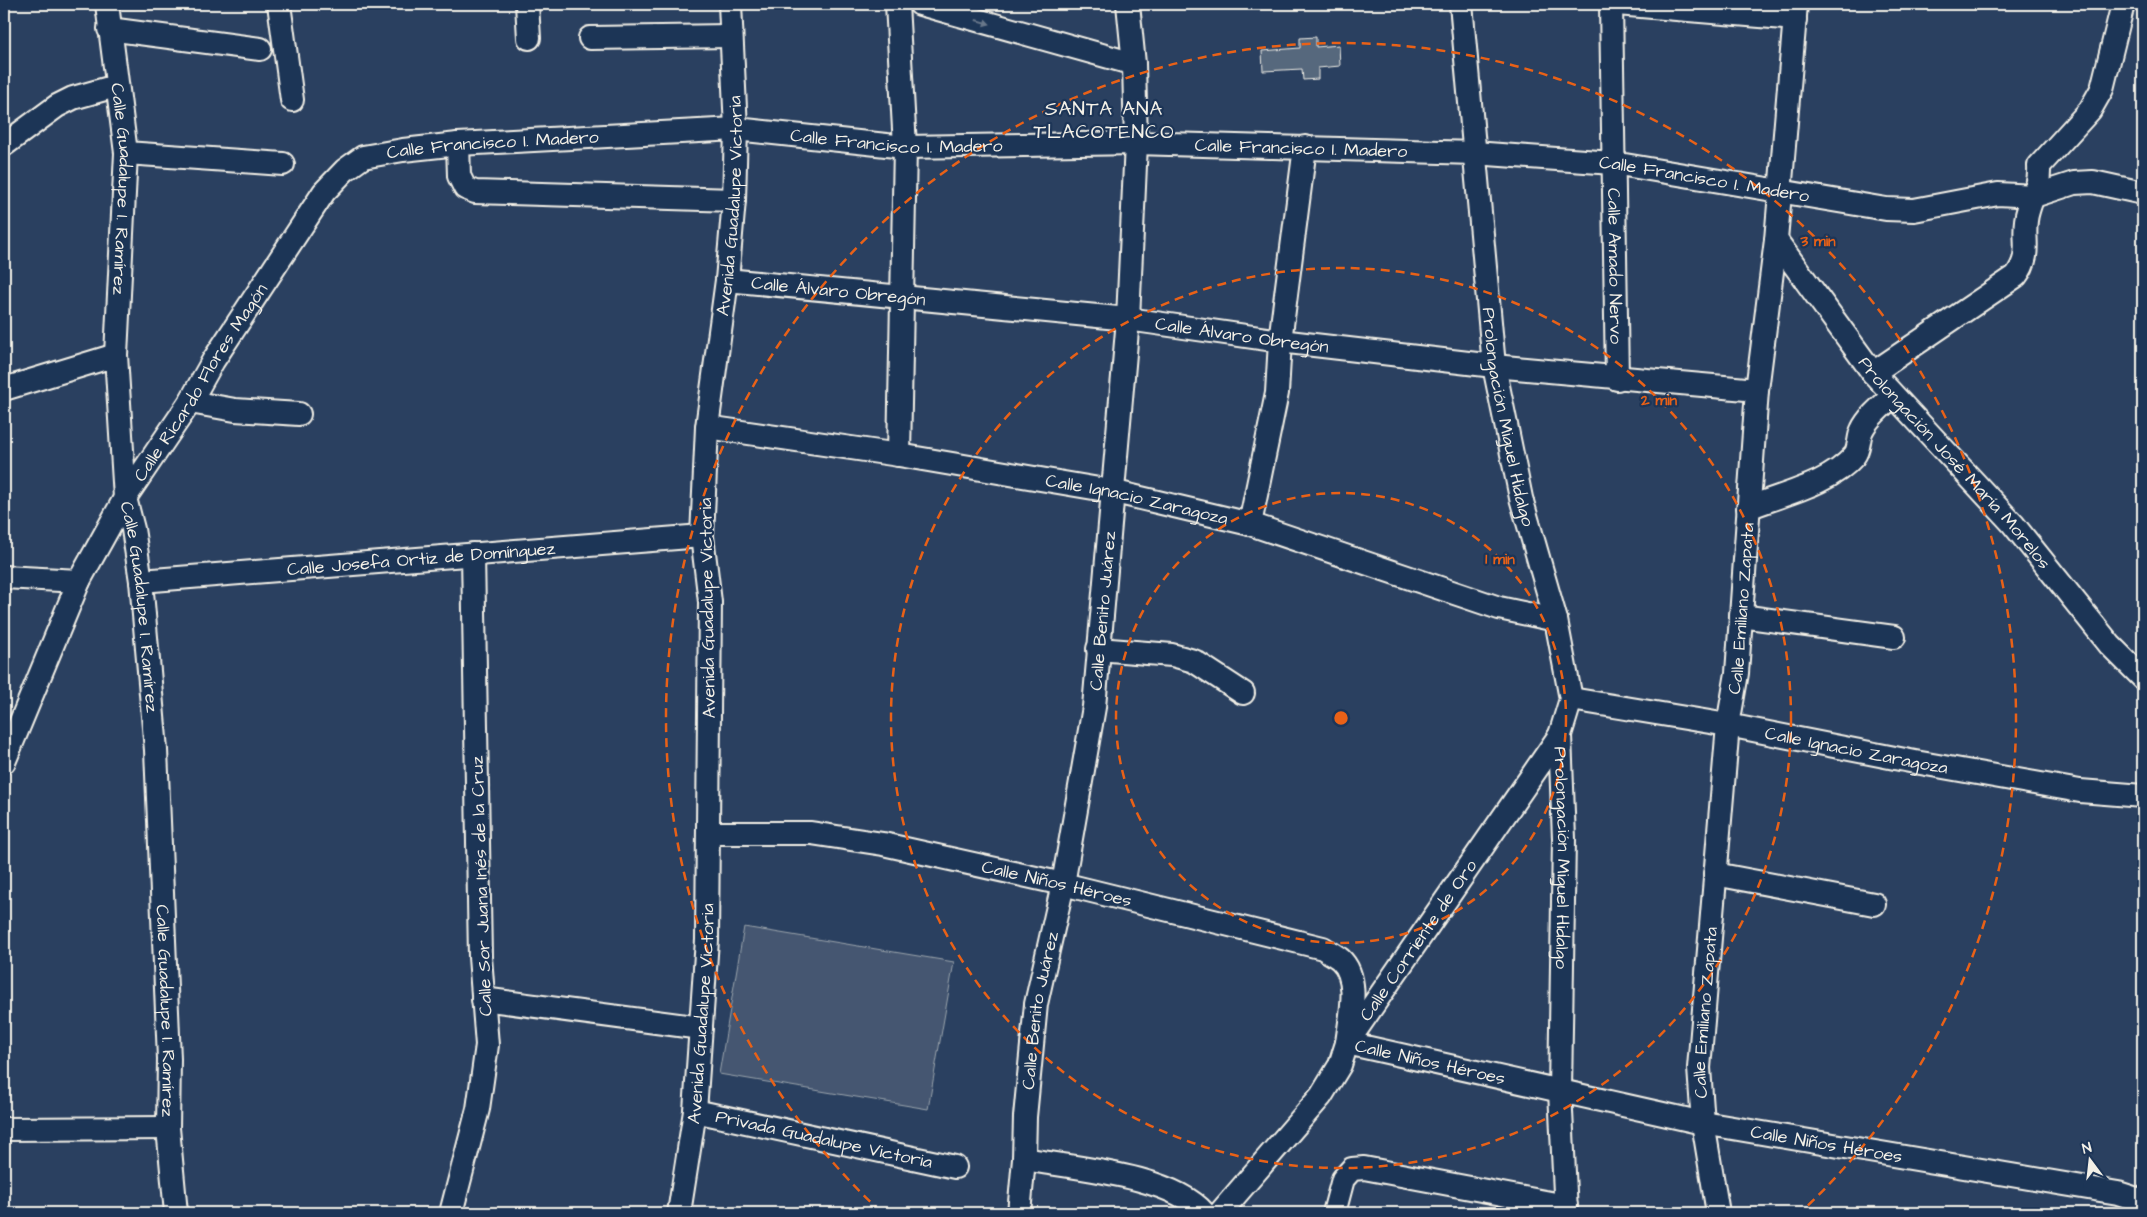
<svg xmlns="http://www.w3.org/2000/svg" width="2147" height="1217" font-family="'Architects Daughter',sans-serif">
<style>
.green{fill:#445771;stroke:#9ca4ac}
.building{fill:#56677d;stroke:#f4f1e8}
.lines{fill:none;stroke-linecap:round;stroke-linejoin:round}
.minor-casing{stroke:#f4f1e8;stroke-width:26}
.minor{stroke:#1d3557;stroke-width:22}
.oneway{fill:#68778a}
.ring{fill:none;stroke:#e96117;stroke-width:2.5;stroke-dasharray:9 6}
.labels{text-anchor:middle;stroke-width:4.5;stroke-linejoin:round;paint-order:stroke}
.street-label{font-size:18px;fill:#f4f1e8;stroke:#1d3557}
.quarter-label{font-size:20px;letter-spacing:1px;fill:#f4f1e8;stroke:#1d3557}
.centre{fill:#e96117;stroke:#1d3557;stroke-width:2.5}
.ring-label{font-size:15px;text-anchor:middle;font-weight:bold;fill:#e96117;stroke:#1d3557;stroke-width:4.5;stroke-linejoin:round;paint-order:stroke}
</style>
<rect width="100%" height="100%" fill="#2a4060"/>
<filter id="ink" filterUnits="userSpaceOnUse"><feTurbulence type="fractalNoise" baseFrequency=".02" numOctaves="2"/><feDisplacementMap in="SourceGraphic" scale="10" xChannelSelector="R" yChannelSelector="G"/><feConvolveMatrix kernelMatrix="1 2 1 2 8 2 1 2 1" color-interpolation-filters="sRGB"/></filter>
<g filter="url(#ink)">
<polygon class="green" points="744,927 954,962 928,1109 719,1074"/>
<polygon class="building" points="1316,37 1316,47 1339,45 1340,66 1318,68 1318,79 1303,80 1302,69 1263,71 1262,51 1300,48 1300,38"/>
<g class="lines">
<defs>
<g id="minor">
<path id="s1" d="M107,4l19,149 -10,202 9,143 8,31 8,52 15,169 13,309 -1,69 8,85"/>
<polyline points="279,4 292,100"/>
<polyline points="527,4 529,38"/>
<polyline points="897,4 905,147 899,455"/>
<polyline points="920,4 1134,64"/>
<path id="s2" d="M1461,4l33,362 27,132 35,122 15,79 -11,36 4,104 -4,252 6,122"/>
<path id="s3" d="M1611,4l6,375"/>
<polyline points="1617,4 1795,19"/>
<polyline points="109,29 260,49"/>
<polyline points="590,38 731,36"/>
<polyline points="458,144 459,176 465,188 475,192 734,200"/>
<polyline points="4,145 57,106 73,98 116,86"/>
<polyline points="126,153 283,164"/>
<path id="s4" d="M1776,240l97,133 140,151 97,121 33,33"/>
<path id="s5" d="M727,280l401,39 152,22 214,25 263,24"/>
<path d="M1873,373l143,-97c18,-24 4,-40 12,-65 5,-19 12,-24 11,-45l51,-56 12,-21 21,-85"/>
<polyline points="4,389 116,355"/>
<polyline points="190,402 235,410 299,414"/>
<path id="s6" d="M707,427l192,28 212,36 139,33 249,84 57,12"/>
<path d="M1748,508c34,-14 81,-23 106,-52 6,-7 4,-18 8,-26 6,-13 20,-24 31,-34"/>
<polyline points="1250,524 1277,393 1280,341 1305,147"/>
<polyline points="4,577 79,581"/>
<path id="s7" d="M141,581l561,-45"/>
<polyline points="1741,616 1894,637"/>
<polyline points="1098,649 1172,655 1194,661 1243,693"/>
<path id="s8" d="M1571,699l157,26 187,37 165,29 63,5"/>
<path id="s9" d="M4,762l75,-181 46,-83 65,-96 23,-41 111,-169 21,-22 18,-13 40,-7 55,-6 278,-15 169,18 231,-4 338,10 139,10 273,46 28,1 84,-16 36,2 40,-13 19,-1 50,11"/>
<path id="s10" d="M710,833h101l72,11 180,40 260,64c6,4 12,7 17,11 21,19 10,59 7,84l356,80 415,70 25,8"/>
<polyline points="1715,874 1874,904"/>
<polyline points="483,999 701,1028"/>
<path id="s11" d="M695,1111l260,56"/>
<polyline points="4,1129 168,1128"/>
<path d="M1024,1159c50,9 147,16 180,54"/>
<polyline points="451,1213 478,1109 487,1045 480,957 473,554"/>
<path id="s12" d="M679,1213l16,-102 12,-171 3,-338 -8,-66 5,-109 20,-147 7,-80 2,-71 -6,-125"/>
<path id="s13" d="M1019,1213l5,-54 1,-42 11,-113 27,-120 31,-177 34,-388 8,-176 -2,-79 -6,-60"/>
<path id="s14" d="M1220,1213l101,-117 19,-31 7,-22 213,-308"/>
<polyline points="1334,1213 1343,1179 1352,1169 1364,1168 1566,1206"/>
<path id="s15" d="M1718,1213l-15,-90 -4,-55 29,-343 9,-52 20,-283 19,-150 20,-236"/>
</g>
</defs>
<use href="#minor" class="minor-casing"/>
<use href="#minor" class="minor"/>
</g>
<defs><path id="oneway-solid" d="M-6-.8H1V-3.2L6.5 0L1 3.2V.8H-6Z" transform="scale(1.25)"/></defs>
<use class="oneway" href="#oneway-solid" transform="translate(983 22) rotate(16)"/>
</g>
<g class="ring">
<circle cx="1341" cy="718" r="225"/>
<circle cx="1341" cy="718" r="450"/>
<path d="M881 1212A675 675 0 1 1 1801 1212"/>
</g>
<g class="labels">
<g class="street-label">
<text dy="6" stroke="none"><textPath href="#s9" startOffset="1244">Calle Francisco I. Madero</textPath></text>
<text dy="6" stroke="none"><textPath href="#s9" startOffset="839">Calle Francisco I. Madero</textPath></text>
<text dy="6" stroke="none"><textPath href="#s9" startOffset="1649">Calle Francisco I. Madero</textPath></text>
<text dy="6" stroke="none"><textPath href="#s9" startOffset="2054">Calle Francisco I. Madero</textPath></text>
<text dy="6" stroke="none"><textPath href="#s1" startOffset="186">Calle Guadalupe I. Ramírez</textPath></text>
<text dy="6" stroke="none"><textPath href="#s12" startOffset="1011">Avenida Guadalupe Victoria</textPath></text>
<text dy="6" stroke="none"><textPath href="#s3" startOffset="262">Calle Amado Nervo</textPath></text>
<text dy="6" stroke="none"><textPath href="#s5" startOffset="112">Calle Álvaro Obregón</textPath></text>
<text dy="6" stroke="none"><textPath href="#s5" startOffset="518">Calle Álvaro Obregón</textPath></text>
<text dy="6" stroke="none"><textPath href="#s9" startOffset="429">Calle Ricardo Flores Magón</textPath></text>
<text dy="6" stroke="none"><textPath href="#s2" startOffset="416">Prolongación Miguel Hidalgo</textPath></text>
<text dy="6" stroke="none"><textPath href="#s4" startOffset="286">Prolongación José María Morelos</textPath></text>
<text dy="6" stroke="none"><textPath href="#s6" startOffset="436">Calle Ignacio Zaragoza</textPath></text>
<text dy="6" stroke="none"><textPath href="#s7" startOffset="281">Calle Josefa Ortiz de Domínguez</textPath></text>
<text dy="6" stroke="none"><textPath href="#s1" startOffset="606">Calle Guadalupe I. Ramírez</textPath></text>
<text transform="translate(707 608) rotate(-91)" y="6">Avenida Guadalupe Victoria</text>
<text dy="6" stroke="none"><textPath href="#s15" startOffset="608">Calle Emiliano Zapata</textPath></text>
<text dy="6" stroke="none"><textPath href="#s13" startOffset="609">Calle Benito Juárez</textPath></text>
<text dy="6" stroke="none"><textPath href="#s8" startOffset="290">Calle Ignacio Zaragoza</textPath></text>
<text dy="6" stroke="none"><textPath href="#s2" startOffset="866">Prolongación Miguel Hidalgo</textPath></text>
<text dy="6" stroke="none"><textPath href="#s10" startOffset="352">Calle Niños Héroes</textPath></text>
<text transform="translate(481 886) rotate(-92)" y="6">Calle Sor Juana Inés de la Cruz</text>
<text dy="6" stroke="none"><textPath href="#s14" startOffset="339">Calle Corriente de Oro</textPath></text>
<text dy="6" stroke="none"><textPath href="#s13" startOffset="204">Calle Benito Juárez</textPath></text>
<text dy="6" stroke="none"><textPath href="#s1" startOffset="1011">Calle Guadalupe I. Ramírez</textPath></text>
<text dy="6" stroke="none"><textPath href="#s15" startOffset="202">Calle Emiliano Zapata</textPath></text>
<text dy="6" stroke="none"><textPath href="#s12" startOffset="201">Avenida Guadalupe Victoria</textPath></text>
<text dy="6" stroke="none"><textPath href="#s10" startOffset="819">Calle Niños Héroes</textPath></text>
<text dy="6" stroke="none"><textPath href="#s11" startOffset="132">Privada Guadalupe Victoria</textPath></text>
<text dy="6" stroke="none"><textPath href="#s10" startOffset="1224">Calle Niños Héroes</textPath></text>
</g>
<g class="quarter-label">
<text x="1104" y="115">SANTA ANA<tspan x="1104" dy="23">TLACOTENCO</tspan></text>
</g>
</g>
<circle cx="1341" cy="718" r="8" class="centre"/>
<g class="ring-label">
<text x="1818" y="246">3 min</text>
<text x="1659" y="405">2 min</text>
<text x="1500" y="564">1 min</text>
</g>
<rect width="2147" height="1217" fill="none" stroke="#1d3557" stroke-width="20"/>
<rect x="10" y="10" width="2127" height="1197" fill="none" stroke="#f4f1e8" stroke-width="2" filter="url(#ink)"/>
<g transform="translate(2090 1160) rotate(345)" stroke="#1d3557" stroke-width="4" paint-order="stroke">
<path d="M0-4L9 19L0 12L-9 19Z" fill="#f4f1e8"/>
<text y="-8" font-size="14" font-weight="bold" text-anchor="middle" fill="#f4f1e8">N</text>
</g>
</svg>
